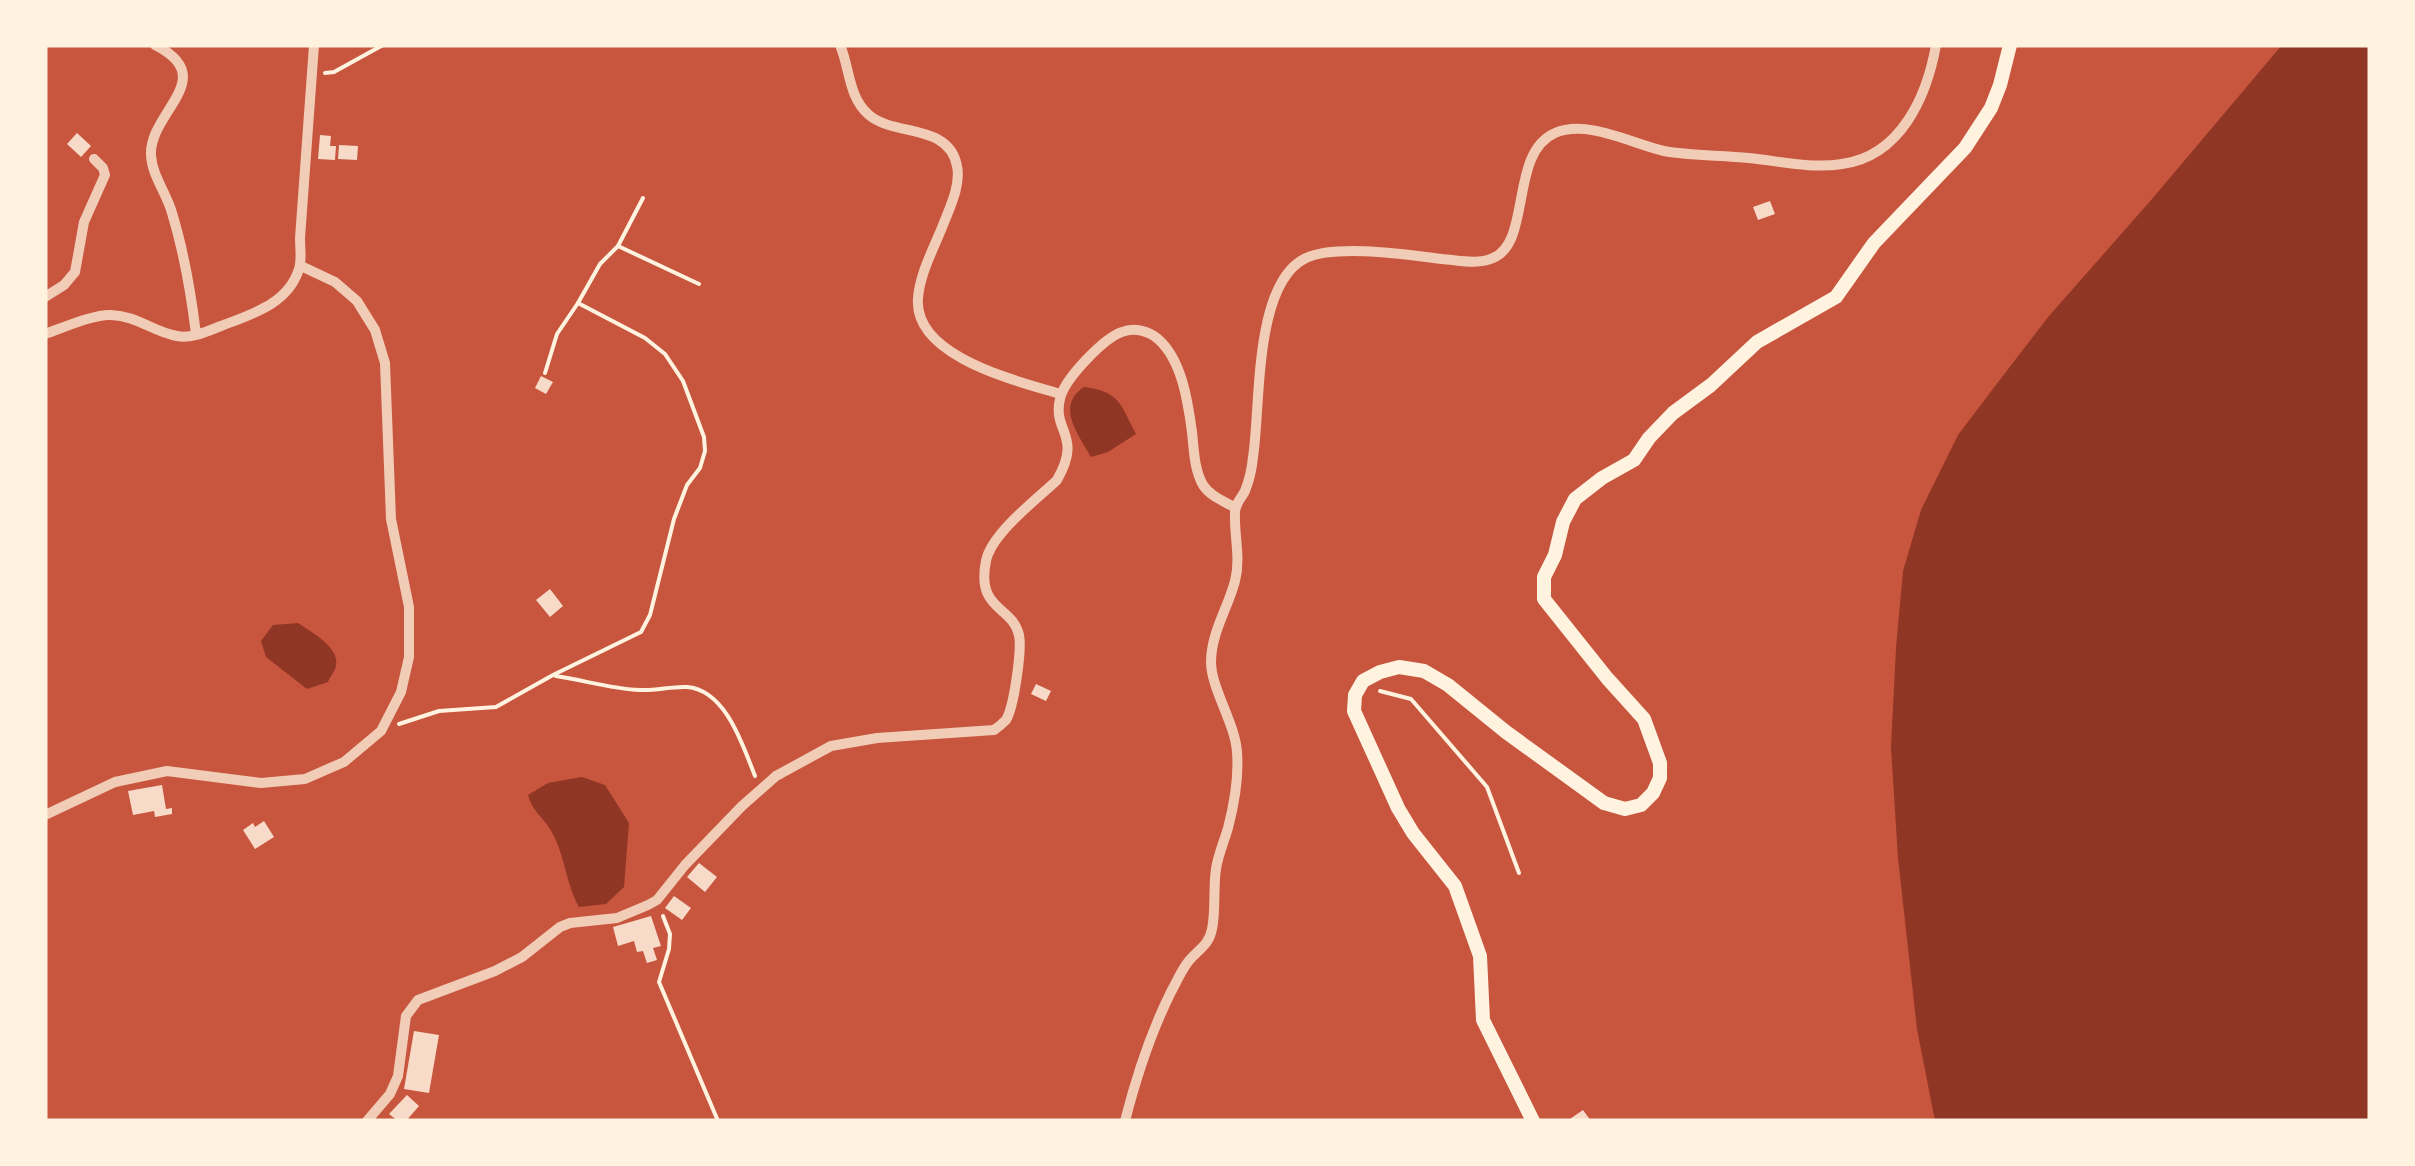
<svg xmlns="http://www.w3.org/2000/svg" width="2415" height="1166" font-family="'Golos Text',sans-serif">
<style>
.water{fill:#8f3625}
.building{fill:#f7dbc8}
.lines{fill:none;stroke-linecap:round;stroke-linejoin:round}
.path{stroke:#fff3e0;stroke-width:4}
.minor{stroke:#f1ccb7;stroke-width:10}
.secondary{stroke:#fff3e0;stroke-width:14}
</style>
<rect width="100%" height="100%" fill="#c8553d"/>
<g class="water">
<polygon points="2282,45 2370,45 2370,1121 1935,1121 1917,1029 1898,858 1891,747 1896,648 1903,571 1921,510 1958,435 2002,377 2049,316 2152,199"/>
<path d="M1084,387c37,5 36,17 52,47l-28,18 -17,5c-12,-22 -36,-51 -7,-70z"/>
<path d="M298,623c13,9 42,24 38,43 -1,6 -6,10 -8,16l-21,7 -41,-32 -5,-16 12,-16z"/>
<path d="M582,777l23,8 24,38 -5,64 -18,17 -27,3c-14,-25 -14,-54 -29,-78 -8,-13 -18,-18 -22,-34l20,-12z"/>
</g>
<g class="building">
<polygon points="77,133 91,146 81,157 67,144"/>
<polygon points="320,135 331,136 330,146 336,146 335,160 318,159"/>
<polygon points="339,145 358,146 357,160 338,159"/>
<polygon points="1770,201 1775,214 1758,220 1753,207"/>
<polygon points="541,376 553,382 546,394 535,388"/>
<polygon points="550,589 563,606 550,617 536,600"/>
<polygon points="1036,684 1051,691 1046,701 1031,694"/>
<polygon points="162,785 166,809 172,808 172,814 155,817 154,811 133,815 128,791"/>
<polygon points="264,821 274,837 255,849 243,830 253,823 255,827"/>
<polygon points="699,863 717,877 705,892 687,877"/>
<polygon points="674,896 691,908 682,920 665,908"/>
<polygon points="651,916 661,946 653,948 657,960 647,963 643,951 637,952 634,941 618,946 613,927"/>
<polygon points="414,1031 439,1035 429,1093 404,1089"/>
<polygon points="407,1095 419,1106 406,1121 398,1121 389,1114"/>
<polygon points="1583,1110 1591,1121 1567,1121"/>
</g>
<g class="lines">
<g class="path">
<polyline points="325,73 334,72 383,45"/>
<polyline points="618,246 699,284"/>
<polyline points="545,373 557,334 578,303 600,264 618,246 643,198"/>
<path d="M556,676c27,4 56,13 84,14 16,1 32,-4 47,-3 39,3 56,59 68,89"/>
<polyline points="1380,691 1411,699 1487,787 1519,873"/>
<polyline points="399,724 439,711 496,707 553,675 641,632 650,615 674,519 687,485 700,468 705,451 704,437 683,381 665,354 645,338 578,303"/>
<polyline points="663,916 670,934 669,949 659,982 718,1121"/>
</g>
<g class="minor">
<path d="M155,45c66,33 -6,67 -4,110 1,21 16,39 21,58 12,39 19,80 24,121"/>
<path d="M840,45c10,23 8,52 29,70 26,22 80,8 88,51 4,19 -7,41 -14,59 -9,23 -23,48 -25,73 -5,59 100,83 142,96"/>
<polyline points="45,297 64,285 75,272 84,222 105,175 103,168 94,159"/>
<path d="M45,334c18,-6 49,-20 66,-19 27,1 42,17 66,21 14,3 31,-5 44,-10 31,-12 67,-22 78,-57 3,-9 1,-21 1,-31l14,-193"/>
<polyline points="45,815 115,782 167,771 261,783 305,779 344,762 381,731 401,692 409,657 409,607 391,519 385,363 375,330 357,301 335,282 301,266"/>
<path d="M367,1121l23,-27 8,-18 8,-60 12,-16 77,-29 27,-14 38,-30 10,-4 47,-5 31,-13 9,-5 28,-35 57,-59 34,-30 55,-30 46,-8 117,-8c3,-2 10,-8 12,-10 8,-13 16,-70 13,-85 -7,-30 -43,-24 -33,-74 5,-27 51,-62 71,-81 26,-45 -5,-48 3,-81 4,-20 44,-61 62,-67 12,-5 27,-1 36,7 24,21 30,63 34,93 2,18 2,37 11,53 7,11 20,16 31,22"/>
<path d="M1125,1121c11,-43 26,-89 46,-129 5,-9 10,-21 17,-30 9,-12 21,-16 24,-33 4,-19 1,-40 4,-60 2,-14 8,-27 12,-41 6,-23 11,-51 9,-76 -2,-29 -26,-64 -26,-90 0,-29 17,-54 24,-81 6,-23 -1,-45 0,-68 0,-10 6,-14 10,-22 4,-10 7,-23 8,-34 8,-50 0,-174 53,-199 31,-14 102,-3 136,1 16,1 36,6 51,-1 39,-16 16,-105 62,-125 33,-14 77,11 109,18 27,5 57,4 85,7 30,3 63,11 93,6 59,-8 85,-68 94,-119"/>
</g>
<polyline class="secondary" points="1533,1121 1483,1020 1480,956 1455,886 1413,833 1398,808 1354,711 1355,695 1363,681 1380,672 1399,667 1424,671 1448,685 1506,732 1604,803 1625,809 1641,805 1653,793 1660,778 1660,763 1644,719 1607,678 1544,599 1544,577 1555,555 1563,522 1575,499 1602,478 1634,460 1649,438 1673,413 1711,385 1757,342 1836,297 1874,243 1965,148 1991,108 2000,85 2010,45"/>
</g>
<rect width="2415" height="1166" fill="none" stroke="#fff3e0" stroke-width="95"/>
</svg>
